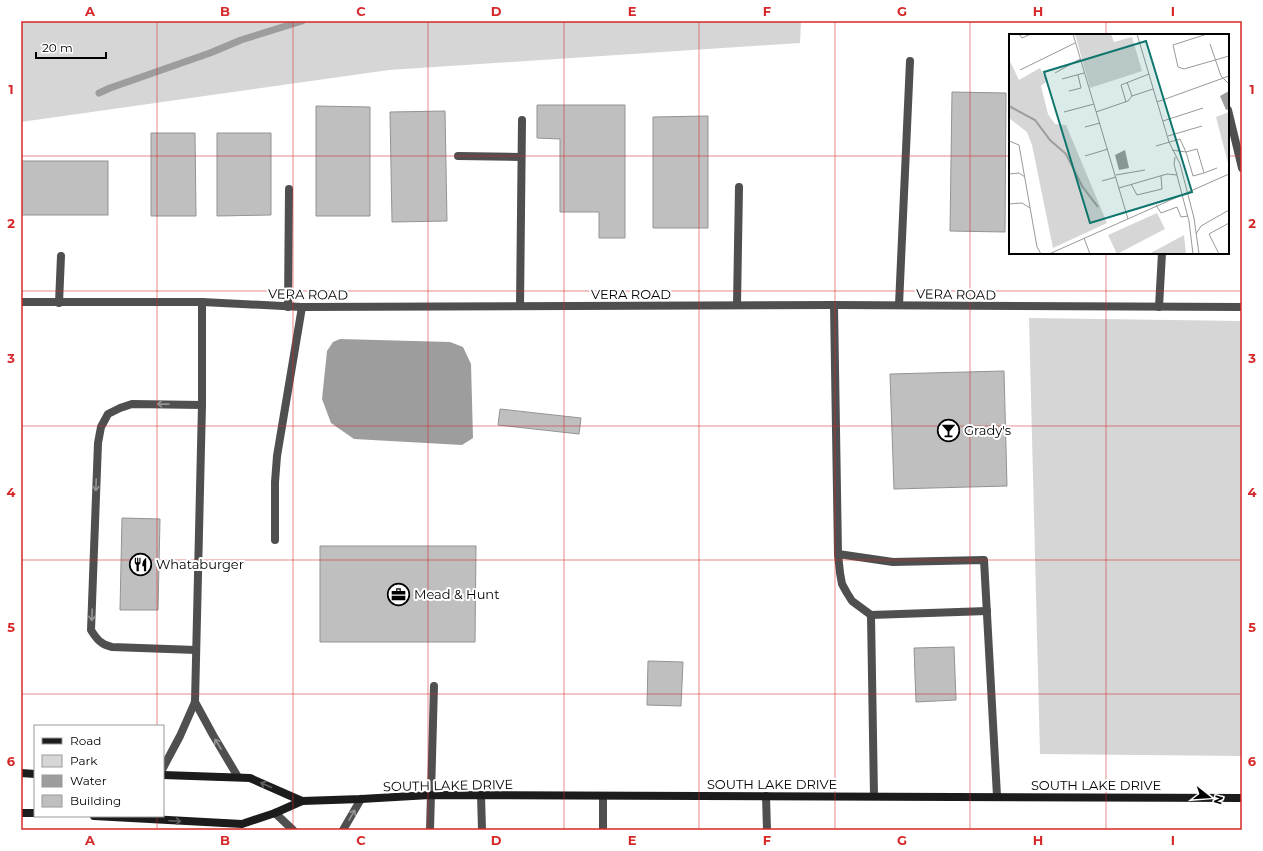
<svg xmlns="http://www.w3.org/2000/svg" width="1263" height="851" font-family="Montserrat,sans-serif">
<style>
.green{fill:#d6d6d6}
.water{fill:#9d9d9d}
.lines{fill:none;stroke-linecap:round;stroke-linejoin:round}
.stream{stroke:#9d9d9d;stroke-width:7}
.building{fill:#bfbfbf;stroke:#939393}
.service{stroke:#4f4f4f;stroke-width:8}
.minor{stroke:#4f4f4f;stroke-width:8}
.secondary{stroke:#1c1c1c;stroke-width:8}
.oneway{stroke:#959595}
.oneway2{stroke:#606060}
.grid{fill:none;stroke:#d62828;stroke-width:1;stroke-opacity:0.55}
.labels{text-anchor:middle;stroke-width:4;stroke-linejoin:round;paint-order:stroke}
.street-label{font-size:13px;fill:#000;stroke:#fff}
.poi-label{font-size:13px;fill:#000;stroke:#fff;text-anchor:start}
.inset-river{fill:none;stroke:#9d9d9d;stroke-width:2}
.inset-road{fill:none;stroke:#999;stroke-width:1}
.view{fill:#0f766e;fill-opacity:0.15;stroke:#0f766e;stroke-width:2}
.inset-edge{fill:none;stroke:#000;stroke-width:2}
.neatline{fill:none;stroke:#d62828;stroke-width:1.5}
.grid-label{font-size:13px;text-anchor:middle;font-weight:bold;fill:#d62828}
</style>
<rect width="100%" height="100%" fill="#fff"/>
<g class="green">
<polygon points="21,21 801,21 800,43 389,70 21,122"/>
<polygon points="1029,318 1242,321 1242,756 1040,754"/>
</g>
<polygon class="water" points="340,339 450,342 463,347 471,364 473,438 462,445 354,439 331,423 322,399 327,351 333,342"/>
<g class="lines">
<polyline class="stream" points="99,93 110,88 210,53 241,40 302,21"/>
</g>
<g class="building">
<polygon points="952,92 1006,93 1005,232 950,231"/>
<polygon points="537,105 625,105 625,238 599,238 599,212 560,212 560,139 537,138"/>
<polygon points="316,106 370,107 370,216 316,216"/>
<polygon points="445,111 447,221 392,222 390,112"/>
<polygon points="708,116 708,228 653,228 653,117"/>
<polygon points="151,133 195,133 196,216 151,216"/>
<polygon points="217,133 271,133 271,215 217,216"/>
<rect x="21" y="161" width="87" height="54"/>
<polygon points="1004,371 1007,486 894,489 890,374"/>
<polygon points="500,409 581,418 579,434 498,425"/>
<polygon points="122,518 160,519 158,610 120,610"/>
<polygon points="320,546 476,546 475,642 320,642"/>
<polygon points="954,647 956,700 916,702 914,648"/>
<polygon points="648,661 683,662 681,706 647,705"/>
</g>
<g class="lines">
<g class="service">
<polyline points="1228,110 1242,168"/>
<polyline points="458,156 521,157"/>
<polyline points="59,303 61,256"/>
<polyline points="737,305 739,187"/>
<polyline points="834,305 838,554 840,573 842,584 847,593 852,601 871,615 987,611"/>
<polyline points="899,305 910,61"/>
<polyline points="520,306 522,120"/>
<polyline points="288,307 289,189"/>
<polyline points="1159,307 1162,253"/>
<polyline points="275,540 275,482 277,456 302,307"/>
<polyline points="838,554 893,562 984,560 997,796"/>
<polyline points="871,615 874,796"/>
<path d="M196,650l-84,-3c-10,-2 -15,-7 -21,-17l7,-187 3,-16 7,-13 12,-6 12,-4 70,1"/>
<polyline points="195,702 213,735 238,777"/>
<polyline points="163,768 180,736 195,702 202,405 202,302"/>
<polyline points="481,795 482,830"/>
<polyline points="275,813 293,830"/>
<polyline points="343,830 361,799"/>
<polyline points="430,830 434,686"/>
<polyline points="603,830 603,796"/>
</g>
<g class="minor">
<polyline points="21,302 202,302 302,307 834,305 1242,307"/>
<polyline points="766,796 767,830"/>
</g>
<g class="secondary">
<polyline points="21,773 35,774"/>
<polyline points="163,775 250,778 302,801"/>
<polyline points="21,813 35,813"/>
<polyline points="94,816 242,824 275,813 302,801 361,799 430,795 1242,798"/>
</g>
</g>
<defs><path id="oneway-shaft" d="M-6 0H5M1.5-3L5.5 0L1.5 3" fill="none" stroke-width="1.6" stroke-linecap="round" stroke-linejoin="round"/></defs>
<g class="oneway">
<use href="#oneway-shaft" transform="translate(163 404) rotate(-179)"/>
<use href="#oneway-shaft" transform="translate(96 485) rotate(92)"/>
<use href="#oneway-shaft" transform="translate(92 615) rotate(92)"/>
<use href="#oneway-shaft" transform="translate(218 744) rotate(-122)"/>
<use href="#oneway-shaft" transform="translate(352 815) rotate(-60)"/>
</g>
<g class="oneway2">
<use href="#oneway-shaft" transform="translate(266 785) rotate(-156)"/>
<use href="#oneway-shaft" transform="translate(175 821) rotate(3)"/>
</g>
<path class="grid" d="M157,21v705M293,21v809M428,21v809M564,21v809M699,21v809M835,21v809M970,21v809M1106,21v14M21,156h989M1228,156h14M1106,253v577M21,291h1221M21,426h1221M21,560h1221M21,694h1221M157,816v14"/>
<defs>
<symbol id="bar-ring" viewBox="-11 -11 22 22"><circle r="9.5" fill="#fff" stroke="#000" stroke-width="1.5"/><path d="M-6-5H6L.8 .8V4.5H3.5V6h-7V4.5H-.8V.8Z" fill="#000"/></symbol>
<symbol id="restaurant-ring" viewBox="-11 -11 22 22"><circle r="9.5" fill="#fff" stroke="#000" stroke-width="1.5"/><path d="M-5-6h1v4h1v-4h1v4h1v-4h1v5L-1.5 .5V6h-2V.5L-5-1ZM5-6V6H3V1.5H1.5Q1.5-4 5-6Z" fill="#000"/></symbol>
<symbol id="office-ring" viewBox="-11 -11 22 22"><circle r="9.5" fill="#fff" stroke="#000" stroke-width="1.5"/><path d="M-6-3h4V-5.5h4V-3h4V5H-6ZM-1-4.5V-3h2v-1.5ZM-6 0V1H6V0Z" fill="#000"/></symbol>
</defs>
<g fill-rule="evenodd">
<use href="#bar-ring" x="936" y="418" width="25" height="25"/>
<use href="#restaurant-ring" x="128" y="552" width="25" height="25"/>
<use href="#office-ring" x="386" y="582" width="25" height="25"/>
</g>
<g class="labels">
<g class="street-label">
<text transform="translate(308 294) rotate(1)" y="5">VERA ROAD</text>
<text x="631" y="299">VERA ROAD</text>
<text transform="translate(956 294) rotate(1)" y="5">VERA ROAD</text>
<text x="772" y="789">SOUTH LAKE DRIVE</text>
<text transform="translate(448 785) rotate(-1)" y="5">SOUTH LAKE DRIVE</text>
<text x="1096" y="790">SOUTH LAKE DRIVE</text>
</g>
<g class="poi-label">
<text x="964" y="435">Grady's</text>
<text x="156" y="569">Whataburger</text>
<text x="414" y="599">Mead &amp; Hunt</text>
</g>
</g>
<g transform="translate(1009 34)">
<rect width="220" height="220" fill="#fff"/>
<path d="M66,0h36l3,8 18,-5 10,34 -52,17zM0,25l10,21 21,-12 7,13 -6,5 7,28 7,10 11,1 41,98 -54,25 -21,-103 -5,-13 -18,-14zM220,78v55l-13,-50zM148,179l8,16 -48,25 -9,-19zM175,201l2,19h-37z" fill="#d6d6d6"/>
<path d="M220,57v18l-3,1 -6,-14zM116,116l4,18 -10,2 -4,-15z" fill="#9d9d9d"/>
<path class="inset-river" d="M0,72l26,14 15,20 16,14 16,32 16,21"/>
<path class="inset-road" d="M10,0l3,4 9,-4M64,0l55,185M128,0l32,108 11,22 14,54 5,36M198,0l-34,11 5,22 6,2 45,-13M201,10l11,32 8,8M11,36l55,-27M46,39l25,-14M53,45l22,-6M118,48l5,14M60,57l12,-3 -3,-13M117,68l-5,-17 28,-11M148,68l72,-26M55,78l30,-8M87,78l32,-11 4,-5 21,-7M154,87l40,-13M76,93l15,-4M159,102l34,-10M0,107l10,4 18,102 4,7M147,112l24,-7 6,13M188,115l7,24 -11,3 -7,-24zM163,116l14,2M76,122l23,-7M166,123l-1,7 15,57 4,33M195,139l13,-5M0,140l10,-1 6,4M107,141l29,-5M93,147l14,-4M122,150l6,11 25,-6 -1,-13M110,154l48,-14 10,1M0,170l13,-1 8,5M147,171l5,8 16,-6 4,10 7,-1M187,200l5,-8 28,-16M75,204l6,16M40,220l180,-80M210,220l-10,-20 20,-11"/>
<path class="view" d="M137,7l46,151 -102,31 -46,-151z"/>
<rect width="220" height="220" class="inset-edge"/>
</g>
<rect width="1263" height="851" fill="none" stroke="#ffffff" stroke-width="44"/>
<rect x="34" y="725" width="130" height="92" fill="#ffffff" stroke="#999999"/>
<rect x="42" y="738" width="20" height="6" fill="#1c1c1c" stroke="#999999"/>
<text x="70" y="745" font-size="12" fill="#000000">Road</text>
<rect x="42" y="755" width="20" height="12" fill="#d6d6d6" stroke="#999999"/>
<text x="70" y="765" font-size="12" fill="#000000">Park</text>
<rect x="42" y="775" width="20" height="12" fill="#9d9d9d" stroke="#999999"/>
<text x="70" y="785" font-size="12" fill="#000000">Water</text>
<rect x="42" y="795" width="20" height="12" fill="#bfbfbf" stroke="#999999"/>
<text x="70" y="805" font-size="12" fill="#000000">Building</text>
<g transform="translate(1209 797) rotate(107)" stroke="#ffffff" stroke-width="3" paint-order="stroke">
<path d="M0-3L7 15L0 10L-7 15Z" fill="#000000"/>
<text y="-6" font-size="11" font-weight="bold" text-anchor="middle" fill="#000000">N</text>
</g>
<path d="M36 52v6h70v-6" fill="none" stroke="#000000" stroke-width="2"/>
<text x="42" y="52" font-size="12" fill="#000000" stroke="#ffffff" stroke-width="3" paint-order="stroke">20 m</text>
<rect x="22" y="22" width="1219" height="807" class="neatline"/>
<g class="grid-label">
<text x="90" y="16">A</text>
<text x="225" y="16">B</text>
<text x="361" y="16">C</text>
<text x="496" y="16">D</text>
<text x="632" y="16">E</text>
<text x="767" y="16">F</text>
<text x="902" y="16">G</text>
<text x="1038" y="16">H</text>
<text x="1173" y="16">I</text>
<text x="11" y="94">1</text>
<text x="1252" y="94">1</text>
<text x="11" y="228">2</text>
<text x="1252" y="228">2</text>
<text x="11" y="363">3</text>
<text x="1252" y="363">3</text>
<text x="11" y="497">4</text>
<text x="1252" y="497">4</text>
<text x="11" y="632">5</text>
<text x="1252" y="632">5</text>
<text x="11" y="766">6</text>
<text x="1252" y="766">6</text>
<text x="90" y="845">A</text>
<text x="225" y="845">B</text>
<text x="361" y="845">C</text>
<text x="496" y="845">D</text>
<text x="632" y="845">E</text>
<text x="767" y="845">F</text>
<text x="902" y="845">G</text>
<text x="1038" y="845">H</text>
<text x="1173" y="845">I</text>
</g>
</svg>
